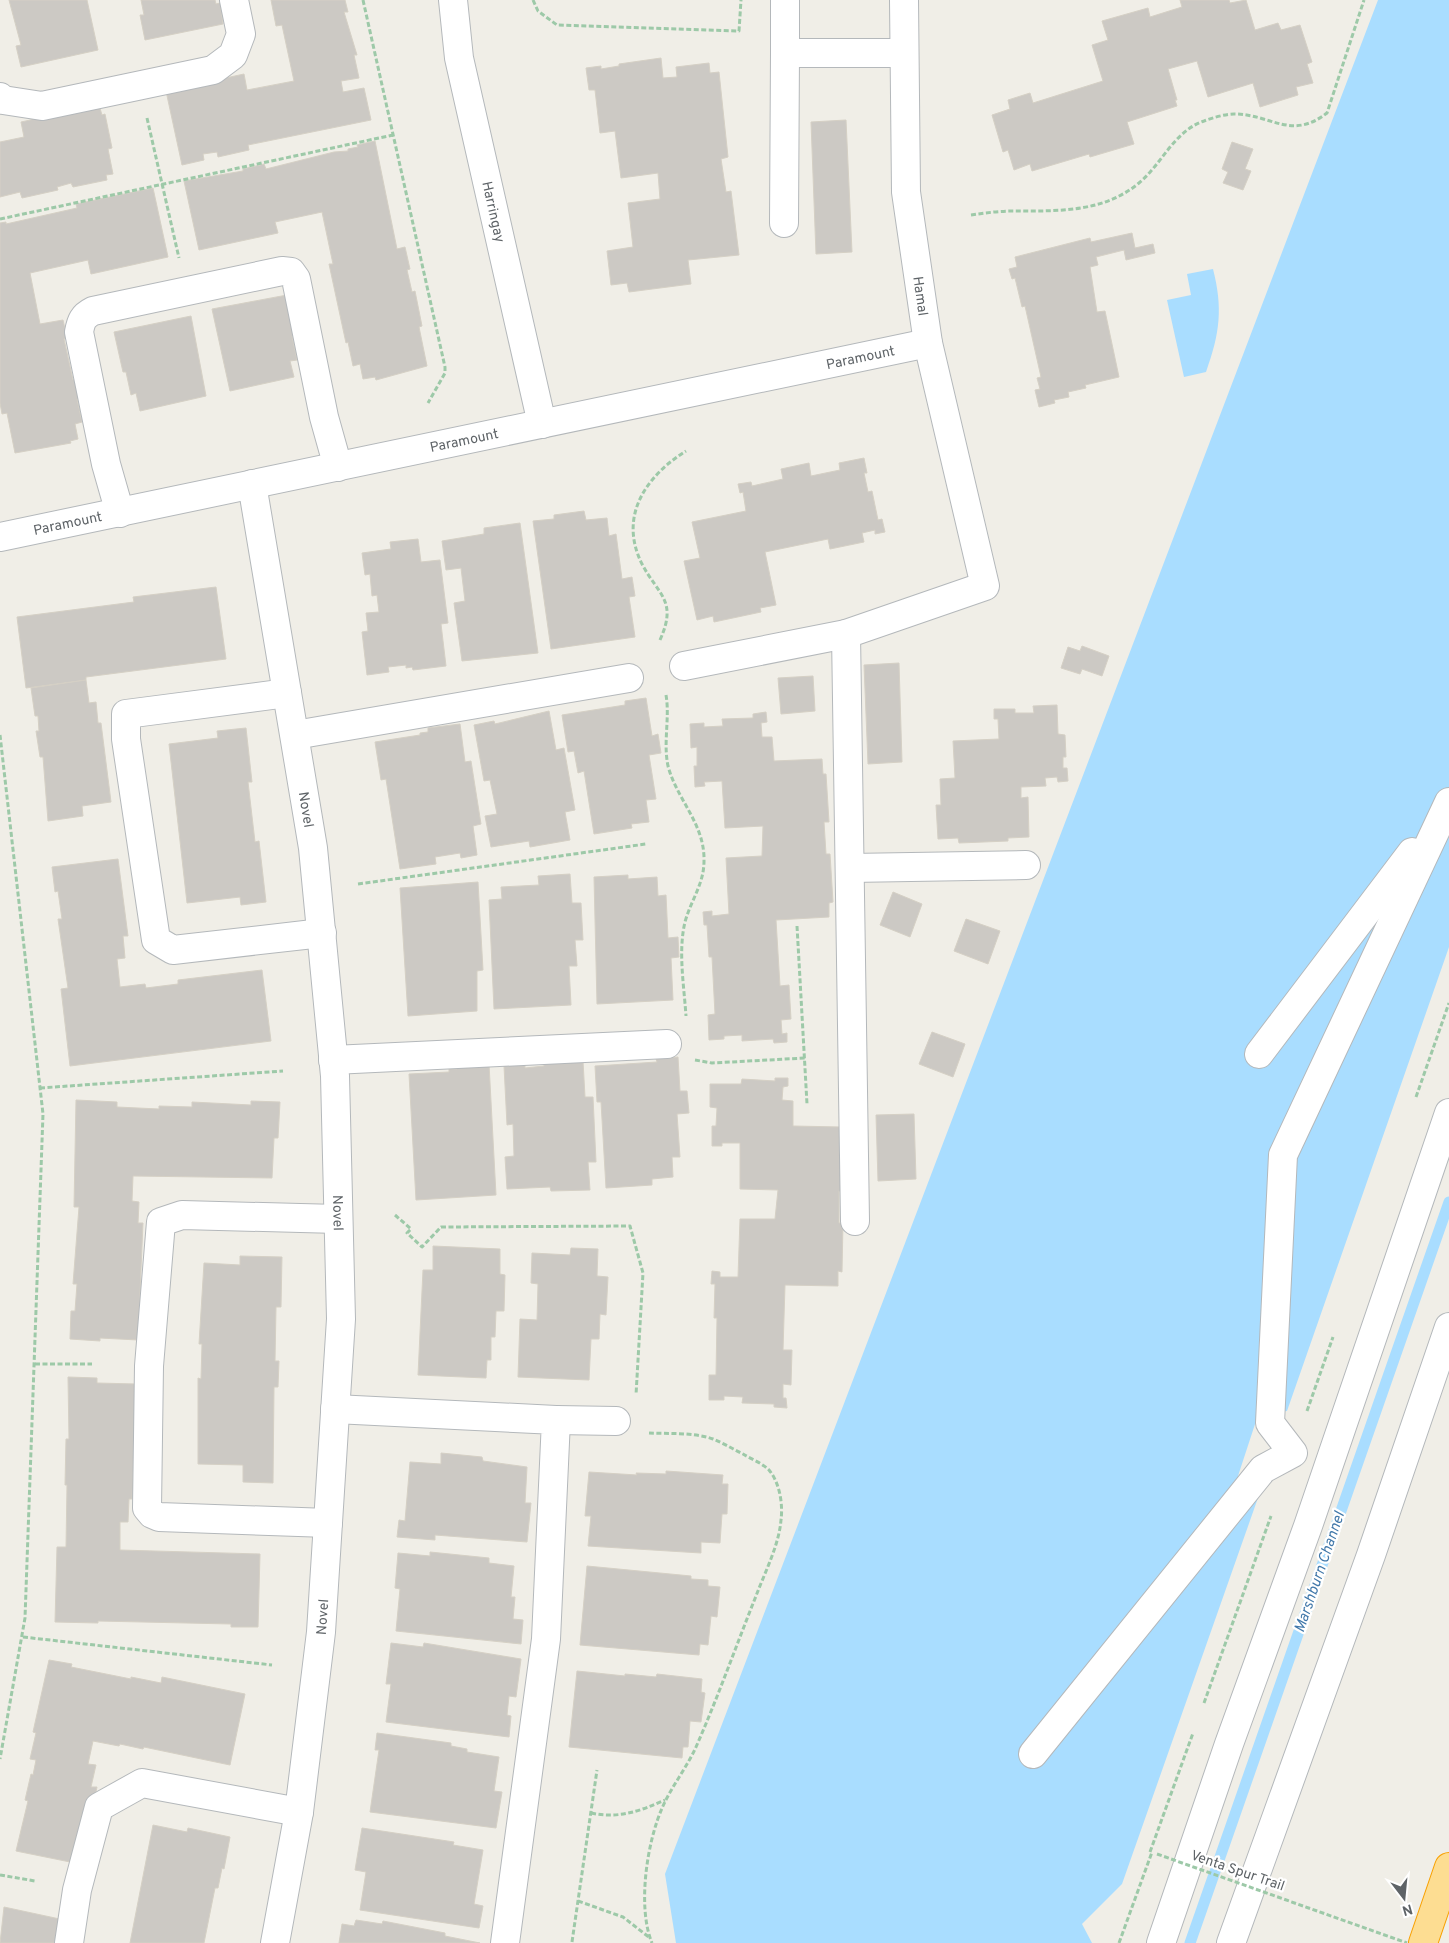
<svg xmlns="http://www.w3.org/2000/svg" width="1449" height="1943" font-family="Overpass,sans-serif">
<style>
.water{fill:#a9ddff}
.lines{fill:none;stroke-linecap:round;stroke-linejoin:round}
.stream{stroke:#a9ddff;stroke-width:11}
.building{fill:#ccc9c4;stroke:#d5d0c5}
.minor-casing{stroke:#b4b8bb;stroke-width:30}
.highway-casing{stroke:#f8a000;stroke-width:30}
.path{stroke:#9dc9a8;stroke-width:3;stroke-dasharray:5 2.5;stroke-linecap:butt}
.minor{stroke:#fff;stroke-width:28}
.highway{stroke:#fddd92;stroke-width:28}
.path-bridge{stroke:#9dc9a8;stroke-width:3;stroke-dasharray:5 2.5;stroke-linecap:butt}
.labels{text-anchor:middle;stroke-width:4.5;stroke-linejoin:round;paint-order:stroke}
.street-label{font-size:14px;fill:#5e6367;stroke:#fff}
.water-label{font-size:15px;font-style:italic;fill:#4178aa;stroke:#fff}
</style>
<rect width="100%" height="100%" fill="#f0eee7"/>
<g class="water">
<polygon points="1378,0 1449,0 1449,947 1287,1411 1258,1415 1238,1476 1259,1495 1122,1884 1082,1924 1092,1943 676,1943 665,1874"/>
<path d="M1213,269c10,39 7,64 -7,103l-22,5 -17,-77 24,-5 -4,-21z"/>
</g>
<g class="lines">
<polyline class="stream" points="1190,1943 1449,1202"/>
</g>
<g class="building">
<polygon points="9,0 87,0 98,50 21,67 16,46 21,45"/>
<polygon points="141,0 215,0 216,4 220,3 223,24 145,40 140,15 144,15"/>
<polygon points="271,0 345,0 348,12 344,12 357,55 354,55 359,78 341,81 343,92 364,88 371,120 248,145 249,150 218,157 217,152 203,154 204,160 182,165 166,91 244,74 247,90 294,81 282,25 276,26"/>
<polygon points="1180,0 1229,0 1230,3 1246,0 1255,30 1278,23 1281,30 1300,25 1312,62 1307,64 1313,83 1296,87 1298,95 1260,107 1253,83 1208,97 1197,61 1168,69 1177,100 1175,100 1177,106 1127,122 1134,144 1090,157 1089,154 1032,171 1030,164 1014,170 1008,150 1003,152 992,115 1010,109 1008,100 1030,93 1033,103 1103,81 1092,45 1108,40 1102,21 1148,8 1150,17 1182,7"/>
<polygon points="661,58 663,78 677,77 676,67 709,63 710,73 719,72 728,157 721,159 726,192 731,191 739,255 688,260 691,284 629,292 627,283 611,285 607,251 633,247 628,203 660,199 658,173 621,178 615,131 600,133 595,90 589,90 586,68 601,66 601,69 619,66 619,64"/>
<polygon points="99,105 102,115 105,114 112,148 108,149 113,174 106,175 107,180 73,187 71,183 57,187 58,190 22,198 20,192 0,197 0,142 24,137 21,122"/>
<polygon points="846,120 852,252 816,254 811,122"/>
<polygon points="375,141 397,249 405,247 410,269 407,270 412,292 415,291 422,326 419,327 427,366 376,380 375,377 363,379 360,364 353,366 348,342 346,343 329,264 333,264 322,212 275,222 278,233 199,250 184,181 243,171 243,169 264,164 266,169 334,152 348,151 348,149 358,147 357,145"/>
<polygon points="1232,142 1253,149 1245,169 1251,171 1243,190 1223,183 1228,172 1222,169"/>
<polygon points="153,188 168,257 91,274 88,260 30,273 40,324 63,320 67,338 64,339 73,380 76,379 80,398 77,399 82,422 75,424 78,439 70,441 71,443 15,453 7,413 2,414 0,403 0,223 6,222 6,224 77,208 76,204"/>
<polygon points="1132,233 1135,248 1153,244 1155,253 1126,260 1124,250 1096,257 1098,265 1090,267 1097,312 1105,311 1119,377 1085,385 1086,388 1068,392 1069,397 1054,400 1055,403 1039,407 1035,390 1040,389 1037,378 1041,377 1025,306 1022,307 1015,278 1012,279 1009,269 1017,267 1015,257 1090,238 1091,242"/>
<polygon points="287,295 295,335 292,336 297,360 290,361 294,377 230,391 212,309"/>
<polygon points="191,316 206,396 140,411 136,393 131,395 126,372 123,372 114,332"/>
<polygon points="864,458 867,473 864,473 868,492 872,491 878,520 882,519 885,532 875,534 875,530 862,533 864,542 830,549 828,539 765,552 776,605 760,608 761,612 714,622 713,616 697,620 684,561 700,558 692,522 746,511 743,492 740,493 738,484 751,482 752,486 783,479 781,469 809,463 811,476 840,470 839,463"/>
<polygon points="584,511 586,520 607,518 609,536 616,534 622,579 632,577 635,596 629,597 635,637 551,649 533,521 554,519 554,515"/>
<polygon points="520,523 538,653 462,661 454,603 465,601 461,568 446,570 442,541 484,534 484,528"/>
<polygon points="418,539 421,562 440,560 448,623 441,624 446,666 413,670 412,667 406,668 406,665 388,667 389,672 367,675 362,632 368,631 366,613 379,612 377,595 372,596 370,574 365,575 362,553 391,549 390,542"/>
<polygon points="216,587 226,659 86,677 86,680 26,688 17,617 134,602 133,597"/>
<polygon points="1082,646 1109,656 1102,676 1082,669 1080,674 1061,668 1068,647 1080,651"/>
<polygon points="899,663 902,762 868,764 864,665"/>
<polygon points="813,676 815,711 781,714 778,678"/>
<polygon points="86,680 89,703 96,702 98,723 101,723 111,802 82,806 83,816 48,821 43,757 40,757 36,731 39,731 38,716 35,716 31,688"/>
<polygon points="646,698 652,736 658,734 661,753 649,755 656,799 646,800 649,822 631,824 632,828 594,834 584,771 578,773 574,751 568,752 562,715 625,705 625,701"/>
<polygon points="1057,705 1058,734 1065,735 1066,757 1063,757 1063,768 1067,768 1068,781 1058,782 1057,777 1045,778 1046,786 1021,787 1021,798 1028,797 1029,837 1008,838 1008,841 959,843 958,838 938,839 936,805 941,805 940,779 955,778 953,741 999,739 998,719 994,719 994,709 1015,709 1015,713 1034,713 1033,706"/>
<polygon points="549,711 556,750 564,748 575,810 565,812 570,840 530,847 529,841 491,847 485,816 497,814 490,780 484,781 474,725 494,721 495,724"/>
<polygon points="766,712 767,722 761,723 762,737 772,737 774,761 822,759 823,774 826,774 829,822 824,822 826,854 830,854 833,902 829,903 829,917 776,920 780,986 789,985 791,1019 781,1020 782,1034 787,1033 787,1042 774,1043 773,1039 742,1041 742,1035 724,1036 724,1039 709,1040 708,1015 715,1014 712,957 709,957 707,925 704,925 703,912 712,911 712,916 729,914 726,858 762,856 763,826 725,828 722,781 704,782 705,786 695,787 694,766 697,766 697,747 691,748 690,724 704,723 704,727 723,726 722,719 753,718 753,714"/>
<polygon points="460,724 465,762 471,761 481,824 473,826 477,855 461,858 460,853 435,857 436,864 400,869 386,779 381,780 375,742 420,735 420,733 428,732 428,728"/>
<polygon points="246,728 252,782 248,782 255,842 259,841 266,902 241,905 240,897 187,903 169,744 218,738 217,731"/>
<polygon points="118,859 128,936 123,936 125,958 117,959 120,987 145,984 146,988 178,984 178,980 262,970 271,1041 70,1066 61,989 68,988 58,919 62,919 58,891 55,892 52,867"/>
<polygon points="570,874 572,903 581,903 583,940 575,940 577,966 569,966 571,1005 494,1009 489,900 502,899 501,887 539,885 538,876"/>
<polygon points="628,875 628,879 657,877 658,896 666,895 668,938 678,937 679,957 671,958 673,1000 597,1004 594,877"/>
<polygon points="478,882 483,970 477,971 477,1011 408,1016 400,888"/>
<polygon points="893,892 922,904 910,937 880,925"/>
<polygon points="966,919 1000,931 988,964 954,951"/>
<polygon points="932,1032 965,1044 953,1077 919,1064"/>
<polygon points="678,1057 680,1091 687,1091 689,1113 677,1114 680,1157 672,1157 673,1177 652,1179 652,1185 606,1188 601,1102 597,1102 595,1066 657,1062 656,1059"/>
<polygon points="583,1061 585,1097 593,1097 596,1162 588,1162 590,1190 551,1191 550,1187 507,1189 505,1157 514,1156 513,1124 507,1125 504,1066 525,1065 525,1068 544,1066 544,1064"/>
<polygon points="489,1064 496,1195 416,1200 409,1074 449,1072 449,1069 457,1069 457,1066"/>
<polygon points="775,1078 788,1078 788,1086 783,1087 782,1100 793,1101 793,1126 841,1127 844,1191 839,1191 839,1223 843,1223 842,1272 838,1271 838,1286 785,1285 783,1350 792,1350 791,1385 783,1384 783,1398 786,1398 787,1408 774,1407 774,1404 742,1403 743,1397 724,1396 724,1400 709,1400 709,1375 716,1375 717,1318 714,1318 715,1284 711,1284 712,1271 720,1272 720,1277 738,1277 740,1219 775,1219 778,1190 740,1189 740,1143 722,1143 722,1146 712,1146 712,1126 716,1126 717,1108 710,1107 710,1084 741,1084 742,1079 775,1081"/>
<polygon points="76,1100 117,1102 117,1107 159,1109 159,1106 192,1107 192,1102 251,1105 251,1101 280,1102 278,1138 274,1138 272,1178 133,1176 132,1201 139,1202 138,1223 143,1223 138,1340 100,1338 100,1341 70,1339 71,1311 75,1311 77,1284 73,1284 79,1207 74,1207"/>
<polygon points="914,1114 916,1179 878,1181 876,1115"/>
<polygon points="433,1246 500,1249 500,1274 505,1275 504,1311 496,1311 495,1337 491,1337 491,1360 487,1360 486,1378 418,1375 423,1270 433,1270"/>
<polygon points="571,1248 598,1249 597,1276 608,1277 606,1315 600,1314 599,1339 591,1339 589,1380 518,1377 520,1319 537,1320 538,1284 531,1283 532,1253 570,1255"/>
<polygon points="240,1256 282,1257 281,1307 276,1307 275,1361 279,1361 278,1387 274,1387 273,1483 243,1482 243,1465 198,1464 198,1378 201,1379 202,1344 199,1344 204,1263 240,1265"/>
<polygon points="68,1377 97,1378 97,1383 136,1384 132,1499 129,1499 128,1522 120,1522 120,1550 260,1554 258,1627 231,1627 231,1624 98,1621 98,1623 55,1622 57,1547 66,1547 67,1485 65,1485 66,1439 69,1439"/>
<polygon points="441,1453 482,1457 483,1461 527,1467 525,1503 531,1503 527,1542 435,1535 435,1540 397,1537 399,1520 405,1521 410,1462 441,1464"/>
<polygon points="666,1471 723,1475 722,1484 728,1484 727,1514 722,1514 720,1543 701,1542 701,1553 588,1546 591,1516 585,1516 589,1472 637,1475 636,1473 666,1474"/>
<polygon points="430,1552 489,1558 489,1563 514,1566 511,1597 515,1597 513,1619 523,1620 521,1644 396,1631 400,1589 395,1588 398,1553 430,1556"/>
<polygon points="587,1566 691,1576 691,1579 708,1580 708,1586 720,1587 717,1617 711,1616 708,1645 700,1644 699,1655 580,1645"/>
<polygon points="391,1643 423,1647 424,1643 521,1659 516,1697 509,1696 507,1715 511,1716 509,1737 386,1722 391,1684 386,1684"/>
<polygon points="49,1660 72,1664 71,1667 131,1679 131,1677 161,1683 162,1677 245,1694 230,1765 144,1747 143,1749 120,1744 119,1746 93,1741 88,1764 96,1765 91,1787 97,1787 80,1864 16,1851 28,1801 25,1800 31,1774 33,1775 36,1760 30,1759 36,1733 33,1732"/>
<polygon points="577,1671 625,1676 625,1674 656,1677 657,1674 702,1679 701,1692 705,1693 701,1722 690,1721 688,1747 683,1747 682,1758 569,1747"/>
<polygon points="377,1733 451,1743 451,1746 467,1749 467,1752 499,1757 494,1791 502,1792 496,1828 370,1812 379,1750 375,1750"/>
<polygon points="153,1825 187,1832 188,1828 230,1837 224,1869 222,1868 218,1888 215,1888 204,1943 130,1943"/>
<polygon points="362,1828 454,1842 453,1845 483,1850 474,1904 483,1906 479,1928 360,1910 366,1872 355,1870"/>
<polygon points="4,1907 69,1921 64,1943 0,1943"/>
<polygon points="356,1920 382,1924 383,1921 445,1933 445,1936 480,1943 339,1943 342,1924 354,1926"/>
</g>
<g class="lines">
<defs>
<g id="minor">
<path id="s1" d="M453,0l6,58 83,366"/>
<polyline points="785,0 785,53 904,53"/>
<polyline points="0,97 3,100 42,106 213,70 233,55 241,34 234,0"/>
<polyline points="784,223 785,53"/>
<path id="s2" d="M252,484l61,364 22,228 6,243 -20,313 -22,180 -24,131"/>
<path d="M120,513l-14,-49 -27,-132c2,-11 4,-16 14,-21l189,-40 9,1 5,7 28,138 14,50"/>
<path id="s3" d="M0,537l928,-194"/>
<polyline points="684,666 846,634"/>
<polyline points="287,693 126,714 126,739 156,940 173,950 322,933"/>
<polyline points="295,735 629,678"/>
<polyline points="850,868 1026,865"/>
<polyline points="1259,1054 1412,852"/>
<polyline points="333,1060 667,1044"/>
<polyline points="855,1221 846,634 985,586 928,343 906,192 904,0"/>
<polyline points="335,1409 556,1420 546,1639 505,1943"/>
<polyline points="556,1420 616,1421"/>
<polyline points="328,1523 159,1517 152,1514 147,1508 149,1366 161,1222 182,1215 338,1219"/>
<polyline points="1033,1754 1263,1469 1293,1453 1270,1423 1283,1155 1449,802"/>
<polyline points="69,1943 77,1890 99,1807 142,1783 299,1812"/>
<polyline points="1161,1943 1229,1744 1308,1526 1449,1113"/>
<polyline points="1231,1943 1371,1555 1449,1327"/>
</g>
<polyline id="highway" points="1423,1943 1449,1867"/>
</defs>
<use href="#minor" class="minor-casing"/>
<use href="#highway" class="highway-casing"/>
<g class="path">
<polyline points="363,0 445,367 445,373 428,403"/>
<polyline points="533,0 538,11 557,25 739,31 741,0"/>
<polyline points="147,118 179,258"/>
<path d="M971,215c14,-2 28,-4 42,-4 44,0 90,2 126,-28 23,-19 35,-52 65,-62 8,-3 21,-7 30,-7 37,0 57,27 93,-1l37,-113"/>
<polyline points="0,219 393,135"/>
<path d="M660,640c18,-40 -2,-45 -18,-76 -24,-48 4,-88 44,-113"/>
<path d="M666,695c4,23 -3,47 2,71 9,34 37,58 36,95 0,23 -13,39 -19,61 -7,29 -1,64 1,94"/>
<polyline points="0,735 43,1114 25,1618 0,1759"/>
<polyline points="358,884 646,844"/>
<polyline points="797,926 807,1104"/>
<polyline points="695,1060 712,1063 805,1058"/>
<polyline points="40,1088 283,1071"/>
<polyline points="1416,1097 1449,1003"/>
<polyline points="395,1215 411,1229 407,1233 422,1247 441,1227 630,1226 643,1273 636,1395"/>
<polyline points="35,1364 92,1364"/>
<polyline points="1307,1411 1333,1337"/>
<path d="M649,1433c20,1 44,-1 64,6 10,4 20,10 30,15 8,5 19,9 26,16 11,13 14,35 12,50 -2,25 -16,52 -25,76 -20,50 -38,101 -60,151 -9,20 -24,39 -33,59 -16,35 -26,101 -11,137"/>
<polyline points="23,1637 272,1665"/>
<polyline points="1204,1703 1271,1516"/>
<path d="M591,1813c28,6 49,-2 74,-13"/>
<polyline points="1150,1852 1193,1733"/>
<polyline points="0,1875 35,1881"/>
<polyline points="578,1901 623,1917 650,1938"/>
<polyline points="572,1942 597,1770"/>
<polyline points="1119,1943 1152,1852"/>
</g>
<use href="#minor" class="minor"/>
<use href="#highway" class="highway"/>
<polyline class="path-bridge" points="1157,1854 1407,1943"/>
</g>
<g class="labels">
<g class="street-label">
<text dy="5" stroke="none"><textPath href="#s1" startOffset="216">Harringay</textPath></text>
<text transform="translate(921 296) rotate(82)" y="5">Hamal</text>
<text dy="5" stroke="none"><textPath href="#s3" startOffset="879">Paramount</textPath></text>
<text dy="5" stroke="none"><textPath href="#s3" startOffset="474">Paramount</textPath></text>
<text dy="5" stroke="none"><textPath href="#s3" startOffset="69">Paramount</textPath></text>
<text dy="5" stroke="none"><textPath href="#s2" startOffset="330">Novel</textPath></text>
<text dy="5" stroke="none"><textPath href="#s2" startOffset="735">Novel</textPath></text>
<text transform="translate(322 1617) rotate(-86)" y="5">Novel</text>
<text transform="translate(1238 1870) rotate(19)" y="5">Venta Spur Trail</text>
</g>
<g class="water-label">
<text transform="translate(1319 1572) rotate(-71)" y="5">Marshburn Channel</text>
</g>
</g>
<g transform="translate(1404 1898) rotate(164)" stroke="#ffffff" stroke-width="4" paint-order="stroke">
<path d="M0-4L9 19L0 12L-9 19Z" fill="#5e6367"/>
<text y="-8" font-size="14" font-weight="bold" text-anchor="middle" fill="#5e6367">N</text>
</g>
</svg>
